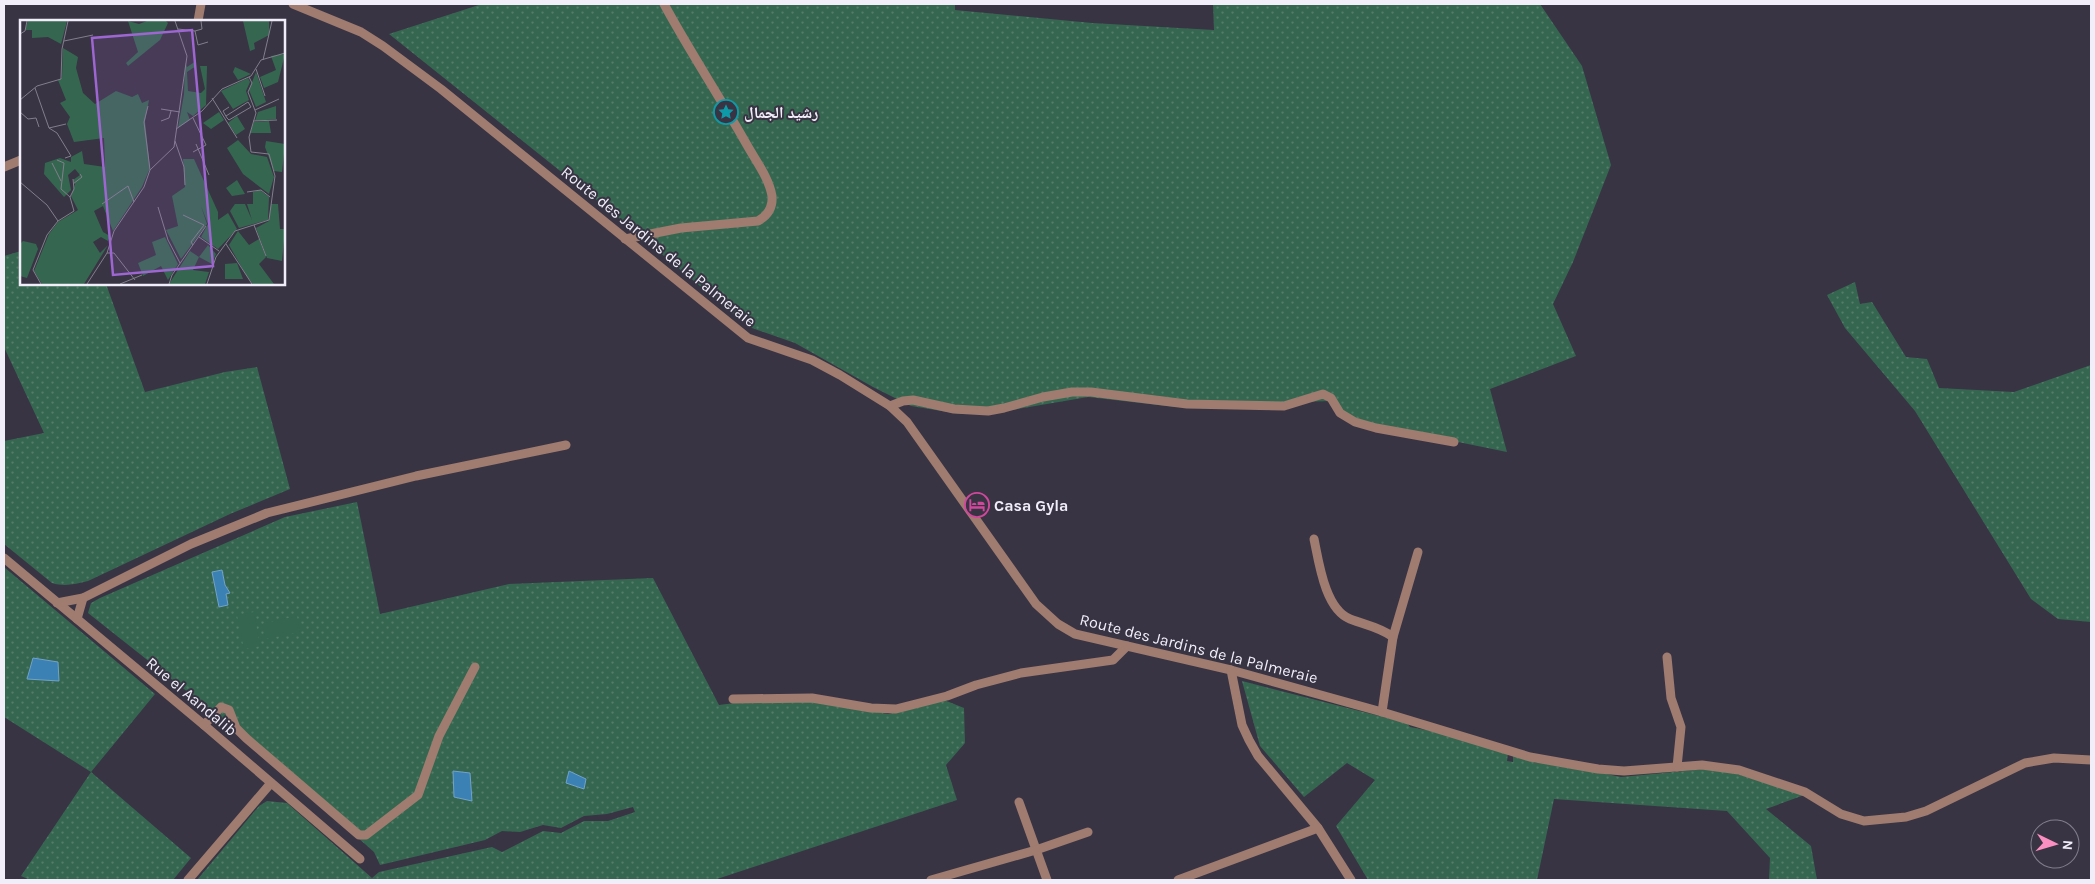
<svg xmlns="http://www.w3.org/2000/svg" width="2095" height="884" font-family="Karla,'Noto Naskh Arabic',sans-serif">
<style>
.grass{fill:url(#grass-dots)}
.pitch{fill:#356750}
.water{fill:#3c81b4;stroke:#72a2c9}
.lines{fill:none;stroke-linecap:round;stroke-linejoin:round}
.minor{stroke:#9f7c6f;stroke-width:9}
.labels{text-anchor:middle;stroke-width:4;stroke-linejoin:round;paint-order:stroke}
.poi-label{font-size:16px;font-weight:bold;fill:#f1eef9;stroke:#383444;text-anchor:start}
.street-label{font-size:16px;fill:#f1eef9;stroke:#383444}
.inset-road{fill:none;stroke:#827e8c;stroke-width:1}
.view{fill:#9e66d0;fill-opacity:0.15;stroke:#9e66d0;stroke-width:2.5}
.inset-edge{fill:none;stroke:#f1eef9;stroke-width:2.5}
</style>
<defs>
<pattern id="grass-dots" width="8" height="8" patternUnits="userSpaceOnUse" patternTransform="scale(1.25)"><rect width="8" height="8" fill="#356750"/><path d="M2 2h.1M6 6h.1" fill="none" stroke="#537d6a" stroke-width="1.8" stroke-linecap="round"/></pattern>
</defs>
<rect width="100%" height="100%" fill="#383444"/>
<g class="grass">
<polygon points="482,4 955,4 955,10 1092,23 1214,30 1213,4 1540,4 1582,66 1611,165 1573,262 1553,304 1576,356 1490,389 1507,452 1341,418 1329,401 1176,407 1088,397 1000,412 960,414 911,406 873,387 795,343 749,327 609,210 389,34"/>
<path d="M21,251v33h85l39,108 80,-20 32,-5 33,122 -60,25 -142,67c-13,3 -23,6 -36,2l-48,-39v-103l40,-8 -40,-86v-91z"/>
<polygon points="1855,282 1860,304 1872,302 1906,357 1927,359 1939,388 2014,392 2091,365 2091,622 2058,619 2031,599 1915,411 1845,328 1827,295"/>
<polygon points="357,502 380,614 509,584 653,578 719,705 759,700 816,701 888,714 944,700 964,708 965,743 946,765 957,800 714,880 197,880 259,806 267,801 287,803 372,878 379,872 492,847 502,852 543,831 561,833 584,821 608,821 635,812 633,807 607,814 584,816 561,828 543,825 520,832 502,831 485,840 380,865 374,852 365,844 208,708 88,613 91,603 100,598 285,517"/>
<polygon points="4,567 155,694 91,772 191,858 173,880 30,880 21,876 91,772 4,717"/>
<polygon points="1242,681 1407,723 1410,727 1463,737 1508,753 1507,761 1513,762 1513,755 1536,763 1548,762 1621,777 1716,768 1807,794 1766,809 1811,846 1817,880 1769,880 1770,858 1727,811 1554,799 1537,880 1368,880 1336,826 1375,780 1347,763 1304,797 1260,746"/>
</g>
<g class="pitch">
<polygon points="254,612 260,646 244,649 237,615"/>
<polygon points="297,616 300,632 265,639 262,624"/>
</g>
<g class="water">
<polygon points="222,570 225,585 230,593 226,594 228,605 219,607 212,572"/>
<polygon points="33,658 58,662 59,681 27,679"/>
<polygon points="453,771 470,773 472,801 454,797"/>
<polygon points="569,771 586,779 584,789 566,783"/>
</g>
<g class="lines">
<g class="minor">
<polyline points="293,4 361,32 383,46 441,89 748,338 812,360 840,375 890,406 907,422 1036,604 1058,624 1075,634 1231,670 1382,712 1530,757 1598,769 1624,771 1702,765 1739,770 1805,792 1841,814 1864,821 1906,817 1926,811 2025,763 2054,758 2091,760"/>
<polyline points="198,21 201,4"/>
<polyline points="4,167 21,160"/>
<path d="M625,239l56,-11 77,-7c9,-5 15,-13 14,-25 -3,-18 -16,-35 -25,-51 -27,-48 -57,-93 -83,-141"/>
<polyline points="890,406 903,401 913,400 954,409 988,411 1004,408 1043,397 1072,392 1091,392 1187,404 1284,406 1323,394 1331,398 1340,413 1355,422 1376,428 1454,442"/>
<path d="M1314,539c5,24 11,70 36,80 15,6 30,8 43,18"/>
<polyline points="4,558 204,725 360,859"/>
<polyline points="57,603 83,598 191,544 267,513 416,476 566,445"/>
<polyline points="77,619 83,598"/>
<polyline points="1667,657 1671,698 1681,727 1677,767"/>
<polyline points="1231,670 1242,725 1249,740 1258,756 1318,828 1351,880"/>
<polyline points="733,699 812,698 871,708 896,709 947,696 976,685 1021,673 1113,660 1127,646"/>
<polyline points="1382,712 1393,637 1418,552"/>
<polyline points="204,725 221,707 229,710 236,728 246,738 359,835 366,835 418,795 439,736 475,667"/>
<polyline points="1019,802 1047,880"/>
<polyline points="188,880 271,783"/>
<polyline points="931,880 1036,850 1088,832"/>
<polyline points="1178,880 1318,828"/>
</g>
</g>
<defs>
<symbol id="sight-ring" viewBox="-11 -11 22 22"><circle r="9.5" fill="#383444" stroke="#0f9aa8" stroke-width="1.5"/><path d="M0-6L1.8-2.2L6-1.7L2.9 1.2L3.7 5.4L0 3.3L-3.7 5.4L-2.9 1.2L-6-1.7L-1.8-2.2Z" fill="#0f9aa8"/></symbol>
<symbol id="hotel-ring" viewBox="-11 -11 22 22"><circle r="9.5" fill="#383444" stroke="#d1479c" stroke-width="1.5"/><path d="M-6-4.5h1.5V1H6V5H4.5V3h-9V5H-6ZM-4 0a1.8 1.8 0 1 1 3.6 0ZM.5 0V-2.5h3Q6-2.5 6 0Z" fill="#d1479c"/></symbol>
</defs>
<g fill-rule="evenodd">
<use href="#sight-ring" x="712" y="98" width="28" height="28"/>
<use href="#hotel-ring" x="963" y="491" width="28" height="28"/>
</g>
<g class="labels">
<g class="poi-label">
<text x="744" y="118">رشيد الجمال</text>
<text x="994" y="511">Casa Gyla</text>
</g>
<g class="street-label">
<text transform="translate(659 246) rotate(39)" y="6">Route des Jardins de la Palmeraie</text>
<text transform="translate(1199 648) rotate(14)" y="6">Route des Jardins de la Palmeraie</text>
<text transform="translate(192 696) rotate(40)" y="6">Rue el Aandalib</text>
</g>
</g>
<g transform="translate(20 20)">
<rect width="265" height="265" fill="#383444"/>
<path d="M8,1h39l-6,23 -13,-7 -16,1v-8h-7zM108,1l11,3 8,-3h19l2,2 -8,17 -32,26 -2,-3 12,-11zM223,1h26v14l-15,8 1,6 -5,2zM43,28l15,9 -2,11 7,25 12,11 21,-13 16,6 6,-3 4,9 7,-3 -4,21 5,47 -8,19 -29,44 -10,-25 -9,5 9,21 7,4 -2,5 -7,-4 -8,5 7,11 8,-8 -24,39h-42l-8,-13 15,-37 9,-12 20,-12 -7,-14 4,-12 -2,-4 7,-5 -5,-6 -7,6 3,15 -7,7 -20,-23 1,-11 15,-5 11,4v-5l11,-6 2,13 21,3 -1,-29 -30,4 -7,-18 3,-7 -10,-14 6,-3 -8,-20 4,-2zM265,34l-7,28 -14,6 -4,-11 16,-7 -5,-14zM176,41v5l-9,6 1,19 13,2 4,-4 -5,-23h7l-1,39 -13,11 -6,-4 3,8 -12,8 6,-34 1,-31 2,4zM215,47l16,7 -13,6 -5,-8zM236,52l10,30 -10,5 -7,-17zM228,58l2,4 -4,9 3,9 -16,9 -12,-18zM256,86v13l-21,2 3,-9zM199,92l5,8 -13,9 -8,-6zM217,96l8,13 -9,6 -8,-12zM249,101l2,12h-21l4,-11zM218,120l13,14 16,3 7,20 -5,17 -26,-20 -16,-26zM246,121l19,3 -3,28 -8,-1 -9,-24zM163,139h11l24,53v8l10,-7 9,16 -19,20 -17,-12 7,-13 -7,-18 6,18 -26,35 -15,-29 12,-4 -6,-30 13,-9zM217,160l8,14 -13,2 -6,-8zM240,170l9,7 -1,23 -29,8 -9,-17 5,-7h10l7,16 -5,-16h6v-12zM251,184h7l2,25h5l-3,32 -15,-3 -11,-30 13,-7zM218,211l11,14 10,-6 7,18 -7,7 15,20h-21l-7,-9 -17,-30zM145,217l13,27 -10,16 -7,-14 -18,10 -5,-13 18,-8 -4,-13zM3,221l13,3 2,5 -11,29 -7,-2v-32zM188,225l8,9 -4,10 -13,-7 -6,13 16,2 -4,12h-36l21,-33 9,6zM217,243l6,16h-18v-15z" fill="#356750"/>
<path class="inset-road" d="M158,9l17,2 3,14 10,-3M175,11l7,-2 -1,-8M0,14l5,-3 2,-10M44,21l29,-6M243,40l9,-39M236,49l9,27M15,68l14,40 8,5 14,23 -6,2M192,78l25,40M0,80l17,-14 24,-7 1,-30 6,-28M128,86l-4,16 6,48M141,89l19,3M235,90l24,-11M0,92l8,7 8,-1 3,9M206,96l22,-14 3,5 -22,13 -2,-2 -4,-7 6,-4M141,101l8,-3 2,-7M233,101l24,-1M29,108l17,-4M156,109l26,-18 20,-22 29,-13 10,-16 24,-7M155,121l9,26 1,18M176,124l13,31M173,132l13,-7 -13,-27M37,140l7,3 -3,26 9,8M32,143l9,18M0,162l27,23 11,16M53,164l9,-7 -2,-3M227,172l14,-2 9,7M82,184l26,-18 6,16M138,187l10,33 12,23M163,195l21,10 -13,17 2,3M234,205l12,31M179,217l20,14M206,224l26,40M87,233h7l21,27M21,264l-8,-14 14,-35 11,-14 16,-10 -4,-14 4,-8 -1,-10M67,264l20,-31 7,-22 30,-44 6,-17 24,-23 13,-91 -12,-35M100,264l22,-9M149,264l3,-9 34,-49M187,264l9,-27 19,-26 34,-11 6,-44 -6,-22 -18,-2 -2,-15 7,-24 -8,-21 4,-9 -3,-6"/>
<path class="view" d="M172,10l21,236 -100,9 -21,-237z"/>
<rect width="265" height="265" class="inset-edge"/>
</g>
<rect width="2095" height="884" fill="none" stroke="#f1eef9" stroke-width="10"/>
<g transform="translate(2055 844) rotate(95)"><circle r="24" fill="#383444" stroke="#827e8c"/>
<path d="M0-4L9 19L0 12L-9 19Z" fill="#fc8fc1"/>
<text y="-8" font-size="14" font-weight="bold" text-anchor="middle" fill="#f1eef9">N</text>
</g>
</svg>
